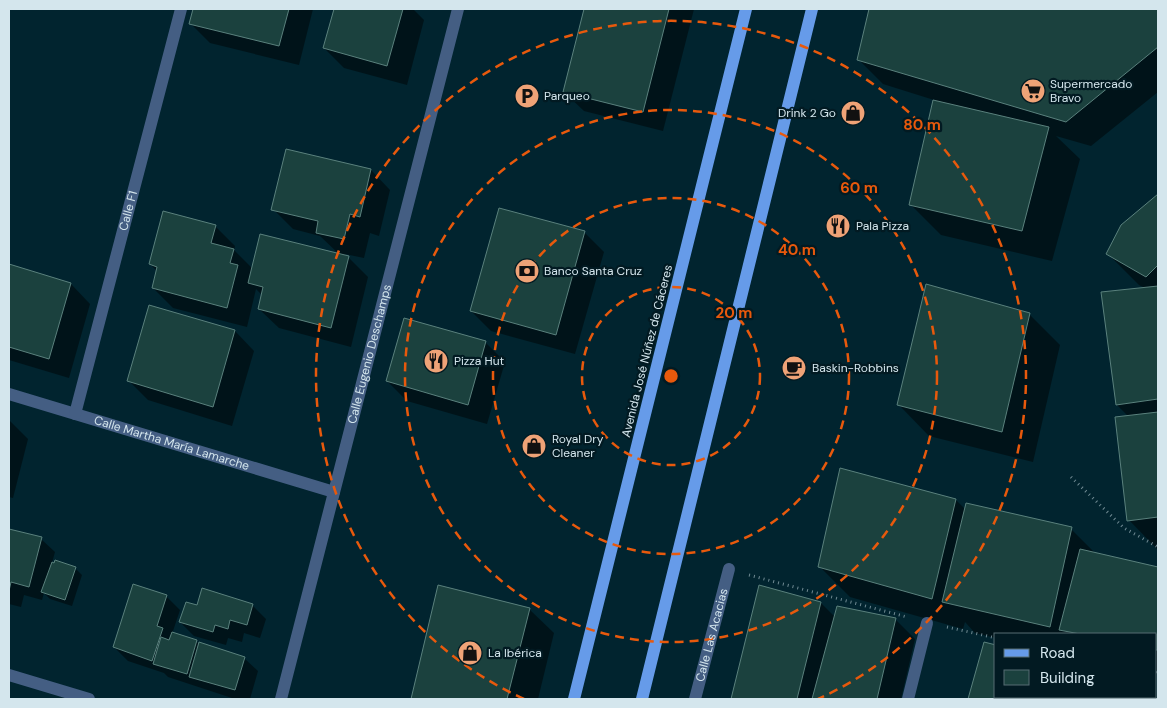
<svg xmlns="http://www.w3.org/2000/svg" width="1167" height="708" font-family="'DM Sans',sans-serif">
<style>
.shadow{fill:#0007}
.building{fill:#1b413e;stroke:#5a817d}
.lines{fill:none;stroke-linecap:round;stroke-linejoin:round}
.path{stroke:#708a93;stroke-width:3;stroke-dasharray:1 4;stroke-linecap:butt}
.minor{stroke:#445e83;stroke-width:12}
.primary{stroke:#669be9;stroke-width:12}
.ring{fill:none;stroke:#e8590c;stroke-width:2.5;stroke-dasharray:9 6}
.labels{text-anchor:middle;stroke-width:4.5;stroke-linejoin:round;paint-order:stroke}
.poi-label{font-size:12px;fill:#d4e6ed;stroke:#021a22;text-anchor:start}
.street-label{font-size:12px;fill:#d4e6ed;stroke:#021a22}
.centre{fill:#e8590c;stroke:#021a22;stroke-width:2.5}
.ring-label{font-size:15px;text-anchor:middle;font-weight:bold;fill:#e8590c;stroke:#021a22;stroke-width:4.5;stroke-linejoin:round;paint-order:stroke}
</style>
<rect width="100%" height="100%" fill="#01242f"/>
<g class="shadow">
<polygon points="194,9 313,9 299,65 210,43 190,23"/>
<polygon points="335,9 413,9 424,20 407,85 344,68 324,48"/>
<polygon points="585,9 694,9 663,131 584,111 564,92"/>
<polygon points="870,9 1158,9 1158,92 1091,146 1056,136 1080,159 1052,261 941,235 910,204 934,100 883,84 859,60"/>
<polygon points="371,170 390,190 379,236 370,233 364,258 345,254 368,277 351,347 279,328 259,309 262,295 256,289 247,327 173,308 153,288 157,271 150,264 215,226 235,246 234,250 253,269 340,255 320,236 293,229 273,209"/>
<polygon points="1158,195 1158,550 1129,520 1129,417 1117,405 1145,288 1139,285 1108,254 1122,226"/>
<polygon points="584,232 604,252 575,354 491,331 471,311"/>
<polygon points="9,266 71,284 90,304 69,378 9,360"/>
<polygon points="1029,314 1060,345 1033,462 929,436 898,404"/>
<polygon points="235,331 254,351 232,426 148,400 129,381"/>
<polygon points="485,342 505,362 487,424 407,401 387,381"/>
<polygon points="9,420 28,439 13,498 9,497"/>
<polygon points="841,470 956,500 966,510 1071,529 1096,554 1158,569 1158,674 1156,674 1156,634 996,634 996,638 975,633 965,622 963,629 850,597 819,566"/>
<polygon points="9,530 41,539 55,552 52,563 75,568 82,575 72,606 50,599 44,593 42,600 24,595 21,607 9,604"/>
<polygon points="439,587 529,609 554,633 538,699 412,699"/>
<polygon points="760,587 821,603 835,617 895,619 915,639 901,699 732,699"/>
<polygon points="166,596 180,610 172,634 244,658 258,671 250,699 235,699 168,677 164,673 128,661 114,647"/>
<polygon points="252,605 266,619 260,638 244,633 242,642 228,638 226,645 194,636 180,622 198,607"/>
<polygon points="985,644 996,697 1140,697 1141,699 969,699"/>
</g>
<g class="building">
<polygon points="193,9 289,9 279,46 189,24"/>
<polygon points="334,9 403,9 387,66 323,48"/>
<polygon points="584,9 669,9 643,112 563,92"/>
<polygon points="869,9 1158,9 1158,47 1066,122 857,60"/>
<polygon points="933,100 1049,127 1022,231 909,205"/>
<polygon points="286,149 371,169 360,217 350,214 344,239 316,233 318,221 271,210"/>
<polygon points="1158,194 1158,265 1146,277 1106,254 1121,225"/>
<polygon points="499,208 585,231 556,335 470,311"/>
<polygon points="163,211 216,225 211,243 234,249 230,263 238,265 227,308 152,288 157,267 149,264"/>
<polygon points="260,234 349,256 331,328 258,309 263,287 248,283"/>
<polygon points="9,264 71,283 49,359 9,347"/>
<polygon points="926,284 1030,313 1002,432 897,405"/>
<polygon points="1158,286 1158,399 1116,405 1101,292"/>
<polygon points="149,305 235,330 213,407 127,381"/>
<polygon points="404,318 486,341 468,405 386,381"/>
<polygon points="1158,412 1158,517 1127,521 1115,417"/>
<polygon points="840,468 956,499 932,599 818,567"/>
<polygon points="966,503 1072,527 1050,627 942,602"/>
<polygon points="9,529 42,537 29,587 11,582 9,591"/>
<polygon points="1080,549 1158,567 1158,650 1156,650 1156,634 1080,634 1059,630"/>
<polygon points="55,560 76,567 65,600 41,592 52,562 54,563"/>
<polygon points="133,584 167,595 157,626 163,628 152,661 113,647"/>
<polygon points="438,585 530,608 507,699 411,699"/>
<polygon points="759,585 821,602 797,699 731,699"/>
<polygon points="202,588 253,604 247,625 230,620 228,629 215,625 213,632 179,622 186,602 197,605"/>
<polygon points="837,606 896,618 877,699 812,699"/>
<polygon points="172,632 197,640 187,674 153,664 161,637 169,640"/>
<polygon points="199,642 245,657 235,690 189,677"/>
<polygon points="984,642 996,645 996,697 1039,697 1038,699 968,699"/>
<polygon points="1057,697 1117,697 1116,699 1056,699"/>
</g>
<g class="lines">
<g class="path">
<polyline points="1071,477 1124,528 1158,547"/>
<polyline points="749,575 907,617"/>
<polyline points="947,627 996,638"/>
<polyline points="1156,672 1158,673"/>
</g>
<g class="minor">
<path id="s1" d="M9,394l325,98"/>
<path id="s2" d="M75,414l106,-405"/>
<polyline points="9,675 89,699"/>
<path id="s3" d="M281,699l177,-690"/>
<path id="s4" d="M695,699l34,-130"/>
<polyline points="908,699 927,623"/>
</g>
<g class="primary">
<polyline points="574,699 746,9"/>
<polyline points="642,699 812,9"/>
</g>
</g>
<g class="ring">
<circle cx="671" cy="376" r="89"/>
<circle cx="671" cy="376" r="178"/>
<circle cx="671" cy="376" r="266"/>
<path d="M524 699A355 355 0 1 1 818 699"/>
</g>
<defs>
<symbol id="supermarket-disc" viewBox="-11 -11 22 22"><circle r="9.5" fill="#efa377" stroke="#021a22"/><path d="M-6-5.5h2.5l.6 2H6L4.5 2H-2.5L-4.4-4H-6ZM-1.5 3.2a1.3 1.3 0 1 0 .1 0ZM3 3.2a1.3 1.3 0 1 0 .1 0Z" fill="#111"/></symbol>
<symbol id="parking-disc" viewBox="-11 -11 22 22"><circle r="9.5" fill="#efa377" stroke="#021a22"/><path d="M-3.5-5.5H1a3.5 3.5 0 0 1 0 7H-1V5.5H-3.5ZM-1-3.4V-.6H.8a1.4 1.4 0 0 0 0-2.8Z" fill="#111"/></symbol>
<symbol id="shop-disc" viewBox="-11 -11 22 22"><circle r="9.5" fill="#efa377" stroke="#021a22"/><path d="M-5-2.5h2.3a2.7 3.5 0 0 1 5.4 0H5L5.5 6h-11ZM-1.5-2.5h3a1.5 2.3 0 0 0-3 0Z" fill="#111"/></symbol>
<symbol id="restaurant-disc" viewBox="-11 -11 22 22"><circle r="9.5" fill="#efa377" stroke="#021a22"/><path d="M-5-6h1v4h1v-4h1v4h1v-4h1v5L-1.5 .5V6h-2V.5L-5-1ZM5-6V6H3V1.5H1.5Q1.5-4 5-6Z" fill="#111"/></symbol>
<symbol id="bank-disc" viewBox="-11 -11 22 22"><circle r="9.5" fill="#efa377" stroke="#021a22"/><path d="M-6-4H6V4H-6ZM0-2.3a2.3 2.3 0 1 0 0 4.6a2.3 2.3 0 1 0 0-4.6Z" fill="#111"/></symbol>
<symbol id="cafe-disc" viewBox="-11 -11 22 22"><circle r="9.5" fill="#efa377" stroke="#021a22"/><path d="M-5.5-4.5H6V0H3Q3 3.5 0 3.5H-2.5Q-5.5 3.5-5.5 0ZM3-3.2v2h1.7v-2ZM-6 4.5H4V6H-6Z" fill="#111"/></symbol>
</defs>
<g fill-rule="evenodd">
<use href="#supermarket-disc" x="1019" y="77" width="28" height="28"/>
<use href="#parking-disc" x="513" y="82" width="28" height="28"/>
<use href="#shop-disc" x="839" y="99" width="28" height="28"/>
<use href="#restaurant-disc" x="824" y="212" width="28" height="28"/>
<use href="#bank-disc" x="513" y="257" width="28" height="28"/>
<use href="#restaurant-disc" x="422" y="347" width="28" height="28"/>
<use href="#cafe-disc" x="780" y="354" width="28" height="28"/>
<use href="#shop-disc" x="520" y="432" width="28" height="28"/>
<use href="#shop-disc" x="456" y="639" width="28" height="28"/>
</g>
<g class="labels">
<g class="poi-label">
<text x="1050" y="88">Supermercado<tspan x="1050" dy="14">Bravo</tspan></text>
<text x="544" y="100">Parqueo</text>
<text x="836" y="117" text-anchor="end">Drink 2 Go</text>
<text x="856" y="230">Pala Pizza</text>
<text x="544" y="275">Banco Santa Cruz</text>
<text x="454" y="365">Pizza Hut</text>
<text x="812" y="372">Baskin-Robbins</text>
<text x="552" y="443">Royal Dry<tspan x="552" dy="14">Cleaner</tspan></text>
<text x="488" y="657">La Ibérica</text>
</g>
<g class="street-label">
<text dy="4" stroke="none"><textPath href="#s2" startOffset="210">Calle F1</textPath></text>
<text transform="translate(647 351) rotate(-76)" y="4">Avenida José Núñez de Cáceres</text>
<text dy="4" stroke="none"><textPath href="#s3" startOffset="356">Calle Eugenio Deschamps</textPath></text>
<text dy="4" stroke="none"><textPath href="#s1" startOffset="170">Calle Martha María Lamarche</textPath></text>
<text dy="4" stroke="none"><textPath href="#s4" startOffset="66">Calle Las Acacias</textPath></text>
</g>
</g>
<circle cx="671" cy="376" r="8" class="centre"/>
<g class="ring-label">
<text x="922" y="130">80 m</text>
<text x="859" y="193">60 m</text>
<text x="797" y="255">40 m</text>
<text x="734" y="318">20 m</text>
</g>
<rect width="1167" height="708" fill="none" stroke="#d4e6ed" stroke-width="20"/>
<rect x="994" y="633" width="162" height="65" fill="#021a22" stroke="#566c73"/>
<rect x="1004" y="649" width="25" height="8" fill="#669be9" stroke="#566c73"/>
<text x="1040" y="658" font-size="15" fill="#d4e6ed">Road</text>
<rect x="1004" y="670" width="25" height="15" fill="#1b413e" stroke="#566c73"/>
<text x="1040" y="683" font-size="15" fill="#d4e6ed">Building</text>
</svg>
